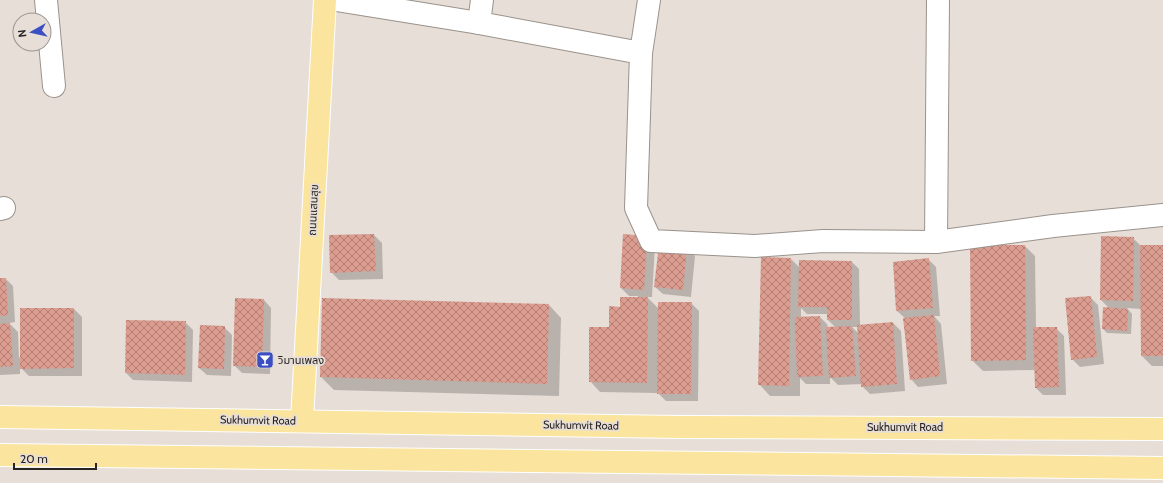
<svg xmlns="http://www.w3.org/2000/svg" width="1163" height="483" font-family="Cabin,'Noto Sans Thai',sans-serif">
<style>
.shadow{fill:#0003;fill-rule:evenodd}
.building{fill:url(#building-cross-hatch)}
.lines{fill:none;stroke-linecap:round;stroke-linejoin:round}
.minor-casing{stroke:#9a928b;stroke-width:24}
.major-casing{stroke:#fff;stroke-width:24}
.minor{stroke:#fff;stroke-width:22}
.major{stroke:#fbe49d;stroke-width:22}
.labels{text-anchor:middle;stroke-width:3.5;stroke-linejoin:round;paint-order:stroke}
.street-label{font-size:11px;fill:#282422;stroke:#e7ded7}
.poi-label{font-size:11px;fill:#282422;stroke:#e7ded7;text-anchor:start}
</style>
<defs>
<pattern id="building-cross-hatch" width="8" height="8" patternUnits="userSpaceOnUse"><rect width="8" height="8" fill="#dc9c90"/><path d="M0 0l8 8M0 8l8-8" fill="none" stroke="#b27f75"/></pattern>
</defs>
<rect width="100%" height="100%" fill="#e7ded7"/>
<g class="shadow">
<polygon points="374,235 382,243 383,279 339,280 331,272 330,236"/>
<polygon points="624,235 655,245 652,297 647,297 659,309 691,303 699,311 698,401 666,401 658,393 600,392 590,381 610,328 621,308 638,298 638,296 629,296 621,288"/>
<polygon points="1102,237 1133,238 1141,246 1163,246 1163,366 1152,366 1142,356 1141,309 1127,308 1132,314 1131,334 1107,333 1103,329 1110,309 1101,300"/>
<polygon points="1025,246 1035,256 1036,328 1056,328 1064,336 1066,395 1043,395 1036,388 1035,370 983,371 972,360"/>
<polygon points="687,249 695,256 691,297 663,294 655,287"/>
<path d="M791,259l8,8 53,-5 7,7 1,57 33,-3 8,8 4,60 -35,3 -8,-8v-2l-24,1 -8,-8v7h-24l-6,-6v18h-30l-10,-11zM801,308l6,6h21v6l8,8h-8l-1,-4 -7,-7h-19zM852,327h6l1,7z"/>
<polygon points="928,259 936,267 940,316 934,316 941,324 947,384 918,387 911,379 906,319 897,311"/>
<polygon points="0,277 0,279 6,279 13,286 15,322 9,323 18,332 19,358 74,309 82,317 82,376 29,376 20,367 20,374 0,375"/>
<polygon points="1090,297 1098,305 1104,364 1080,367 1072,359"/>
<polygon points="264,300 271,308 270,374 242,373 234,365"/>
<polygon points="549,305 561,318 559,396 334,390 321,377"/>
<polygon points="185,322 193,330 192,382 133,380 126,373"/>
<polygon points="224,327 232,335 231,376 207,375 199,368"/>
</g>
<g class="building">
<polygon points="374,234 376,271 330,273 329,235"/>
<polygon points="623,234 647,236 644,290 620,288"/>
<polygon points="1101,236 1134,237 1133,301 1100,300"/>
<polygon points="659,245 687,248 683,290 654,287"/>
<polygon points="970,245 1025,245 1026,360 971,361"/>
<polygon points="1140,245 1163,245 1163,356 1141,356"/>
<polygon points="761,257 791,258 789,386 758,385"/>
<polygon points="929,258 933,308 896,311 893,262"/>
<polygon points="799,260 852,261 852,320 827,320 827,307 798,307"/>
<polygon points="0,278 6,278 8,315 0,316"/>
<polygon points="1091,296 1097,357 1071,360 1065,298"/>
<polygon points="620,297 648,297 647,383 589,382 589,327 609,327 609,306 620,307"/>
<polygon points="235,298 264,299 262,367 233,366"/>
<polygon points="322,298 549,304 547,384 320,377"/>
<polygon points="658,302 692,302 691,394 657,394"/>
<polygon points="1103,307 1128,309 1127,331 1102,329"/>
<polygon points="20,308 74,308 74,368 20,369"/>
<polygon points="934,315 940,376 910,380 903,318"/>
<polygon points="820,316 823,376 797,377 795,317"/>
<polygon points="126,320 186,321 185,375 125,373"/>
<polygon points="893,322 897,384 861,387 857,325"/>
<polygon points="10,323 13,366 0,367 0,324"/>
<polygon points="200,325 225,326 224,369 198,368"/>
<polygon points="852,326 856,376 829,378 826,327"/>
<polygon points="1033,327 1057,327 1059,387 1035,388"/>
</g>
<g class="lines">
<defs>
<g id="minor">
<polyline points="46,0 54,86"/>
<polyline points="336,0 479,23 641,53 636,208 651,241 755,246 823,241 936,242 1053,226 1163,215"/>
<polyline points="479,23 482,0"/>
<polyline points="641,53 649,0"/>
<polyline points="0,209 4,208"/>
<polyline points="936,242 938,0"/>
</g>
<g id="major">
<polyline points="0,417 681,427 1163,429"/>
<polyline points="302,421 325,0"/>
<polyline points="0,455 1163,468"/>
</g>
</defs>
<use href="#minor" class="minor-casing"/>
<use href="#major" class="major-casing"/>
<use href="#minor" class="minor"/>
<use href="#major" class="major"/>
</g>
<defs>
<symbol id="bar-square" viewBox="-11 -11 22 22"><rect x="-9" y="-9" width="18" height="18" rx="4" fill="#3b4fc2" stroke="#e7ded7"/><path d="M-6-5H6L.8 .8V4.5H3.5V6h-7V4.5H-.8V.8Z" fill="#fff"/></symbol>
</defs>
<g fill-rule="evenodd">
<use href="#bar-square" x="255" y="350" width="20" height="20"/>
</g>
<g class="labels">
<g class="street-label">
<text transform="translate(313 210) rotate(-87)" y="4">ถนนแสนสุข</text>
<text transform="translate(258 420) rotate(1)" y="4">Sukhumvit Road</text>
<text transform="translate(581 425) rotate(1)" y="4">Sukhumvit Road</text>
<text x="905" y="431">Sukhumvit Road</text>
</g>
<g class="poi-label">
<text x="278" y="364">วิมานเพลง</text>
</g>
</g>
<g transform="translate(32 32) rotate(262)"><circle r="19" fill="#e7ded7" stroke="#9b948f"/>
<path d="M0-3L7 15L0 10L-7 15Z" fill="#3b4fc2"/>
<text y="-6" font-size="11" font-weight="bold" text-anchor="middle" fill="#282422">N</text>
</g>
<path d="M14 463v6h82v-6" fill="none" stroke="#282422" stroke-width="2"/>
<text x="20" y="463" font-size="12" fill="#282422" stroke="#e7ded7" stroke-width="3" paint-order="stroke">20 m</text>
</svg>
